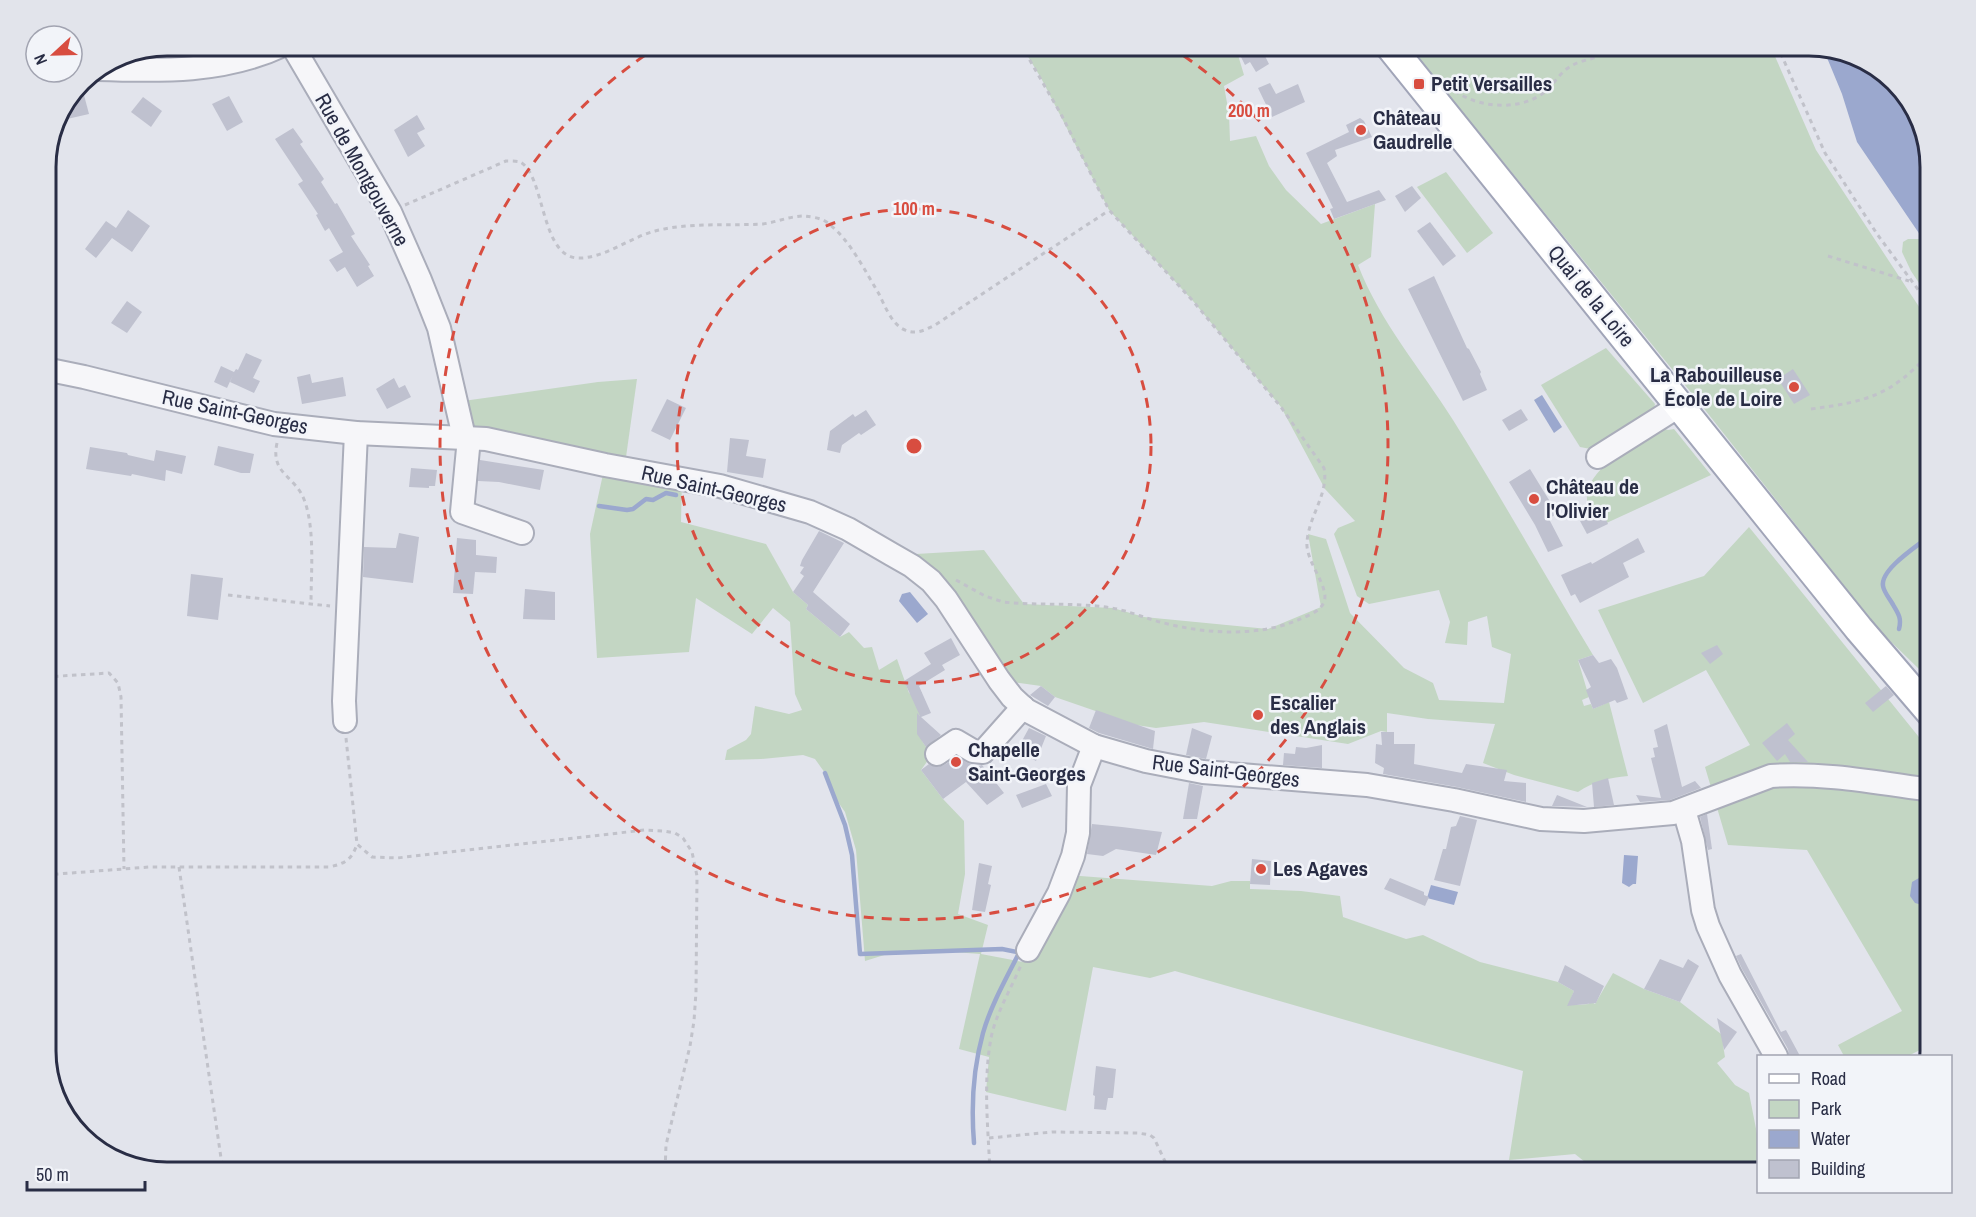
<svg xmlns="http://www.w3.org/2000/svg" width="1976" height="1217" font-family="'Archivo Narrow',sans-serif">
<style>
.green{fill:#c3d6c3}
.water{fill:#9ba8ce}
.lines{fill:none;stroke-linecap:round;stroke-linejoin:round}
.stream{stroke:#9ba8ce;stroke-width:4.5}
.building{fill:#bfc1cf}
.minor-casing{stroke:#aaadba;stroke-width:26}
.major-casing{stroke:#a1a5b8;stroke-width:32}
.path{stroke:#c1c2ca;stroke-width:3;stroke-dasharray:4.5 4.5;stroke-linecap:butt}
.minor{stroke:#f6f6f9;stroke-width:22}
.major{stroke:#fff;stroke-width:28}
.ring{fill:none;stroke:#d84d40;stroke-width:3;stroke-dasharray:10 8}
.poi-dot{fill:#d84d40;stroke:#f2f4f9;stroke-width:2}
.labels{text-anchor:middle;stroke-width:5;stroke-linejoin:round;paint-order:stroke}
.poi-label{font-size:21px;font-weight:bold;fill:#292d45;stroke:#f2f4f9;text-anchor:start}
.street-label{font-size:21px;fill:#292d45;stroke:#f2f4f9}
.rim{fill:none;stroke:#292d45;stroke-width:3}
.centre{fill:#d84d40;stroke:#f2f4f9;stroke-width:3}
.ring-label{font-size:18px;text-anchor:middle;font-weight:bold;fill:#d84d40;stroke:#f2f4f9;stroke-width:5;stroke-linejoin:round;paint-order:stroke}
</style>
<rect width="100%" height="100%" fill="#e2e4ec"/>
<g class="green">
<path d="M1021,45h214l9,30 -20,11 5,28 1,27 26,-5 13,30 17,24 35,34 54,-20 -4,53 -13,8c22,57 63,104 95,155 48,77 93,157 140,235l-15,5 11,37 -7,3 2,6 7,-2 2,5 16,-7 19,74c-19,2 -34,5 -50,16l-64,-17 -31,-12 12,-39 -67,-5 -41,-6v19l-6,-1 -33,13 -144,-22 -48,6 -20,-3 -81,-28 -14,-11 -42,-6 -68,-99 -15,-27 68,-4 40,54 89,4 31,9 124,12 53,-22 -13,-73 18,5 24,74 54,55 29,15 6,17 65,3 7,-49 -19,-7 -5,-31 -19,6 -1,23 -22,-2 5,-21 -11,-32 -70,14 -12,-8 -23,-62 4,-6 17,-7 -30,-32 -44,-82 -88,-106 -84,-91 -68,-132z"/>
<polygon points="1408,45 1770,45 1816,150 1931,325 1931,664 1920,670 1879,630 1698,401"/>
<polygon points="1446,172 1493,233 1467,253 1417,187"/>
<polygon points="1908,239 1923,239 1931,251 1931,301 1911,271 1902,252 1903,242"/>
<polygon points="1606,348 1655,404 1653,413 1596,450 1580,447 1541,385"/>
<polygon points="637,379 626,457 469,427 463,401 598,382"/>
<path d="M1662,428l6,2 6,-1 37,46 -111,51c-3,-7 -10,-14 -12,-21 -10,-34 51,-62 74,-77z"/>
<polygon points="605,465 682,479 681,522 766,544 793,592 808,605 806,609 840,637 849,632 864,648 872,647 879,670 897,659 909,693 913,695 922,692 922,715 917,716 917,725 922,724 922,741 931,754 934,752 921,770 943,799 964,821 965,874 958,914 988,925 981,954 1023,962 1067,875 1212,886 1231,881 1250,881 1250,889 1301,891 1340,896 1343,917 1406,939 1423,935 1480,962 1558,982 1574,991 1570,1001 1575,1005 1589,1004 1590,1001 1595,1004 1613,973 1644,989 1680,1002 1730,1041 1723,1045 1725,1057 1717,1063 1735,1085 1749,1093 1758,1139 1758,1172 1590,1172 1585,1162 1575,1154 1509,1160 1523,1071 1175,971 1150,978 1093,967 1066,1111 986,1092 989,1057 959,1049 980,954 928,950 894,952 865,961 856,850 845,812 833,795 825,773 815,759 803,755 761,759 725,760 727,750 746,740 751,734 755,706 789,714 802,710 795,694 790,622 773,608 752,634 696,598 689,652 597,658 590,534"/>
<polygon points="1749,527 1931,752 1930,1056 1922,1056 1927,1054 1924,1048 1908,1056 1844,1056 1838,1045 1902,1011 1807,850 1728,845 1705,767 1750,745 1706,670 1643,703 1598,610 1704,576"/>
</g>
<g class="water">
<polygon points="1823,48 1871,61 1915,105 1931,159 1931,251 1857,142 1842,94"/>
<polygon points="1542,395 1562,427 1554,433 1534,400"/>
<polygon points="910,592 928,614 917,623 899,601 902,594"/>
<polygon points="1624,855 1638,856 1636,884 1633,884 1629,887 1622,883"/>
<polygon points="1919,878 1931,884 1930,907 1915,903 1910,896 1912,882"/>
<polygon points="1431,885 1458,892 1454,905 1427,898"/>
</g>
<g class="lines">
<g class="stream">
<polyline points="599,506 627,510 633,509 646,499 653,500 666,493 676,495"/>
<path d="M1899,629c3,-11 -1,-16 -7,-26 -3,-5 -8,-11 -9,-17 -3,-17 36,-41 48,-51"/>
<polyline points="825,773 845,825 852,855 860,954 1002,949 1022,953"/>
<path d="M974,1143c-3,-37 -1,-74 9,-110 8,-28 23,-54 36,-80"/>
</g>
</g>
<g class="building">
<polygon points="1250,45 1279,45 1264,54 1269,64 1256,72 1250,62 1245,65 1238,51"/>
<polygon points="1270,83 1276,94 1298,84 1305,102 1272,117 1258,88"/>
<polygon points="84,95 89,114 54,122 68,99"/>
<polygon points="229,96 243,122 227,131 212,104"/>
<polygon points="143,97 162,111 151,127 131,112"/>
<polygon points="417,115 425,129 417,133 425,146 408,157 394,130"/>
<polygon points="1360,118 1364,121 1372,137 1335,150 1337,156 1327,163 1347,202 1379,190 1386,200 1334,219 1330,209 1333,208 1306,153 1349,132 1346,125"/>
<polygon points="293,128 303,142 300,144 324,179 321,182 335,204 337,203 355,234 351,236 370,265 368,266 374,276 357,287 345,267 337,272 329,260 343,252 329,228 325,231 316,215 318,214 298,184 303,181 275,139"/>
<polygon points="1412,186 1421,198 1405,212 1395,196"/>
<polygon points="128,210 150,226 132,252 112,238 96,258 85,249 106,221 116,228"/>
<polygon points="1430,222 1456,256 1443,266 1417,231"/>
<polygon points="1434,276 1467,348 1469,349 1481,372 1480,374 1487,390 1463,401 1408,289"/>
<polygon points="127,301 142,312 127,333 111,323"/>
<polygon points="246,353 262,360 253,378 260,381 254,393 230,382 233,375 227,388 214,382 221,366 234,372 236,369 238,370"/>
<polygon points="1793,369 1810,395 1794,404 1778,379"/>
<polygon points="310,374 312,383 343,377 346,396 302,404 297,377"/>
<polygon points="394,378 399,388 405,385 411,397 387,409 376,389"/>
<polygon points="667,399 686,408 670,440 651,431"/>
<polygon points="1521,409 1528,420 1509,431 1502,420"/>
<polygon points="866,410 876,425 861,435 859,433 842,445 840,453 827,450 830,431 853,414 855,417"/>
<polygon points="730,438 749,440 746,456 766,459 763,478 727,472"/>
<polygon points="218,446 254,454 250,473 241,473 214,465"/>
<polygon points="90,447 127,453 128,455 154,461 156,450 186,456 182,474 166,470 165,481 132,474 131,476 86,469"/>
<polygon points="480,460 544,470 540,490 499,482 478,481"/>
<polygon points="411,468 437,470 435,486 429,486 429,488 409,487"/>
<polygon points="1530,469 1557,513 1549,519 1563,546 1548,552 1535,525 1509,482"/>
<polygon points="1602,510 1608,524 1587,534 1580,521"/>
<polygon points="819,531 844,543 813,592 850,624 840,637 806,609 808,605 793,592 804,576 800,573 804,567 800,566 802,560"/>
<polygon points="399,533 419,537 413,583 363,577 364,547 396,548"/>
<polygon points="457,538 476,540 476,555 497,557 496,573 475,572 473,594 453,593"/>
<polygon points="1638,538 1645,552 1623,563 1629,577 1580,603 1575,594 1571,596 1561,575 1591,562 1592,564"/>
<polygon points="191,574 223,578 218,620 187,616"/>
<polygon points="525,589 555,592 555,620 523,619"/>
<polygon points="951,638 960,655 942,665 945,670 919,686 931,713 921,717 941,735 926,747 917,734 917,713 920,716 904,681 931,664 924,653"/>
<polygon points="1717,645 1723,654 1710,664 1701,653"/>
<polygon points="1593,655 1599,663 1611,659 1617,668 1628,699 1617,703 1615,700 1593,709 1586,690 1591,687 1578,660"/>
<polygon points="1041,686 1055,697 1048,706 1030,695"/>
<polygon points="1886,686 1894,695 1873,712 1865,703"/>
<polygon points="1096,710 1155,731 1153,749 1099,733 1089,728"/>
<polygon points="1787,723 1795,734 1788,740 1808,762 1790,762 1785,754 1777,761 1762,743"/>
<polygon points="1667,724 1682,787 1695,781 1701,788 1670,800 1640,802 1636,795 1661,798 1651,758 1655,757 1653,748 1658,747 1654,730"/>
<polygon points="1029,728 1046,736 1036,761 1017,750"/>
<polygon points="1192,728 1212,736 1206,759 1186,755"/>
<polygon points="1381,732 1394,732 1394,744 1415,744 1414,764 1462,773 1466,764 1507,770 1504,781 1526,783 1526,802 1457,787 1383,774 1384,768 1375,763 1376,744 1382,745"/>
<polygon points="1322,745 1322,768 1283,765 1284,753 1295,754 1296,747 1306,748"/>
<polygon points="957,757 975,767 982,765 1004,793 987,805 966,782 943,799 921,770 929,764 937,767 944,765"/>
<polygon points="1608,778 1614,805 1594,807 1592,783"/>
<polygon points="1189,783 1203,786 1197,819 1183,819"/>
<polygon points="1046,784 1052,796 1022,808 1016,795"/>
<polygon points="1557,795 1587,807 1552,806"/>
<polygon points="1707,814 1712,849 1708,850 1700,817"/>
<polygon points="1460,816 1477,820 1460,886 1434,880 1443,849 1446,849 1451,827 1456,826"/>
<polygon points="1092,824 1122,827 1162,832 1156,855 1116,849 1103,856 1087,854"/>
<polygon points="1252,859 1271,861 1270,885 1250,884"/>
<polygon points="979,863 992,866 988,884 991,885 985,912 972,910"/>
<polygon points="1390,878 1424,892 1424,895 1429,897 1425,906 1384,889"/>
<polygon points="1741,954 1781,1032 1786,1030 1800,1056 1789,1056 1788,1049 1742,969 1736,956"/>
<polygon points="1660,959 1683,968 1688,959 1699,966 1680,1002 1644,989"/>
<polygon points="1565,965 1604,986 1596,1003 1567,1006 1574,991 1558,982"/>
<polygon points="1717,1018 1737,1032 1724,1050"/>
<polygon points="1096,1066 1116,1069 1113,1098 1108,1098 1106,1110 1094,1109 1095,1096 1093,1095"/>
</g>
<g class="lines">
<defs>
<g id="minor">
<polyline points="292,45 390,212 420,280 439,328 464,437"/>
<path d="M97,69c64,2 127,4 186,-24"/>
<path d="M45,369l39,8 190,47 82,9 130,6 119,26 115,21 90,26 38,17 43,25 21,12 19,15 15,18 53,81 13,17 14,13 68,36 52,15 57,11 164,13 87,15 87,19 43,2 89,-8 98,-37c52,-4 108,7 160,14"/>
<polyline points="469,438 462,512 522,533"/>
<polyline points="1598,457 1679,406"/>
<polyline points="345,721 344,701 356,433"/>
<polyline points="937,754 956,741 973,751 983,752 1023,707"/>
<polyline points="1684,810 1693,841 1703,910 1708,926 1730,975 1776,1056"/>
<polyline points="1028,950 1059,893 1073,856 1078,833 1079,785 1094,746"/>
</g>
<polyline id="major" points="1389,45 1859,629 1931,713"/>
</defs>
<use href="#minor" class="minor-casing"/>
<use href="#major" class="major-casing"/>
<g class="path">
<polyline points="1777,45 1825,153 1877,234 1931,307"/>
<path d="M1455,91c25,18 67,20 91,0 8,-7 13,-17 22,-23 15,-11 28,-5 44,-23"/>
<path d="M405,205l101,-44c4,0 10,0 14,1 25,12 20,95 58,96 25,1 53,-21 77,-27 36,-9 72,-5 108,-7 14,-2 27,-8 41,-8 8,1 19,2 25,8 21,16 36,47 50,70 6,12 13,31 26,36 11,5 20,0 30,-5l173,-114"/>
<polyline points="1828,256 1909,281"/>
<path d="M1811,409c58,-8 79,-13 120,-57"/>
<path d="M277,443c-7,32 19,32 28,59 10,29 6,71 6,102"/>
<path d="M956,580l29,16 18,6c36,4 73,0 109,6 17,3 35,11 52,15 43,11 93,14 134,-3 9,-4 22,-8 26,-18 6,-15 -19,-41 -17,-60 2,-27 22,-48 17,-74l-43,-61 -88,-106 -84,-91 -47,-94 -41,-71"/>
<polyline points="228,595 330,606"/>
<polyline points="45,677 109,673 118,683 121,697 124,869"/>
<polyline points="346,738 357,844"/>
<polyline points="179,867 223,1172"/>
<path d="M45,875l104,-8h180c15,-3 23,-7 28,-23l15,13 25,1 248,-28 19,1 11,2 8,5 9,14 5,24 -1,116 -2,29 -4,25 -24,99 -1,27"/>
<polyline points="989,1138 1052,1132 1138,1133 1150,1135 1154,1138 1170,1172"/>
<path d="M990,1172c-2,-45 -7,-90 1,-134 5,-25 20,-49 30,-73"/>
</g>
<use href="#minor" class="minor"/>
<use href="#major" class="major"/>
</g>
<g class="ring">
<circle cx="914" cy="446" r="237"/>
<path d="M1169 46A474 474 0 1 1 659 46"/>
</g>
<g class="poi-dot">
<rect x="1413" y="78" width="12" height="12" rx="3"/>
<circle cx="1361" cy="130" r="6"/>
<circle cx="1794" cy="387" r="6"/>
<circle cx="1534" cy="499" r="6"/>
<circle cx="1258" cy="715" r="6"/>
<circle cx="956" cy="762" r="6"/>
<circle cx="1261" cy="869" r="6"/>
</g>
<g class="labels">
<g class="poi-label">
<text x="1431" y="91">Petit Versailles</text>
<text x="1373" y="125">Château<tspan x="1373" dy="24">Gaudrelle</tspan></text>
<text x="1782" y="382" text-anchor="end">La Rabouilleuse<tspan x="1782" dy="24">École de Loire</tspan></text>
<text x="1546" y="494">Château de<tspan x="1546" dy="24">l'Olivier</tspan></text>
<text x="1270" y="710">Escalier<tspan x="1270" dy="24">des Anglais</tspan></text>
<text x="968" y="757">Chapelle<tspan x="968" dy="24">Saint-Georges</tspan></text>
<text x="1273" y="876">Les Agaves</text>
</g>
<g class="street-label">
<text transform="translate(362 170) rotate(61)" y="7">Rue de Montgouverne</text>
<text transform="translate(1591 296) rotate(51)" y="7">Quai de la Loire</text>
<text transform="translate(235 412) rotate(12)" y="7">Rue Saint-Georges</text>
<text transform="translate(714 489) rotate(13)" y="7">Rue Saint-Georges</text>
<text transform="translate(1226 771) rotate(7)" y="7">Rue Saint-Georges</text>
</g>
</g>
<path d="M0 0H1976V1217H0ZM167 56H1809A111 111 0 0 1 1920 167V1051A111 111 0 0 1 1809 1162H167A111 111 0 0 1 56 1051V167A111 111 0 0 1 167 56Z" fill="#e2e4eb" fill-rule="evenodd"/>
<path class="rim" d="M167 56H1809A111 111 0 0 1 1920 167V1051A111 111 0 0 1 1809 1162H167A111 111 0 0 1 56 1051V167A111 111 0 0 1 167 56Z"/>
<circle cx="914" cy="446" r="9" class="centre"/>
<g class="ring-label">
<text x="1249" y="117">200 m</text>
<text x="914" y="215">100 m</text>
</g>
<rect x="1757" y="1055" width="195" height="138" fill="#f2f4f9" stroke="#a2a4b1" stroke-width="1.5"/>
<rect x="1769" y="1074" width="30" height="9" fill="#ffffff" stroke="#a2a4b1" stroke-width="1.5"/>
<text x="1811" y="1085" font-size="18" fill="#292d45">Road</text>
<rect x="1769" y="1100" width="30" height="18" fill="#c3d6c3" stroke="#a2a4b1" stroke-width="1.5"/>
<text x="1811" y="1115" font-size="18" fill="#292d45">Park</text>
<rect x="1769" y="1130" width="30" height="18" fill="#9ba8ce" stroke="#a2a4b1" stroke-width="1.5"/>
<text x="1811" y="1145" font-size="18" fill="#292d45">Water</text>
<rect x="1769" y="1160" width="30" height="18" fill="#bfc1cf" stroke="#a2a4b1" stroke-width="1.5"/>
<text x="1811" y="1175" font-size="18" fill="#292d45">Building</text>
<g transform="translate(54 54) rotate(248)"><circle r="28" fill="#f2f4f9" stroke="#a2a4b1" stroke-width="1.5"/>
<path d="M0-4.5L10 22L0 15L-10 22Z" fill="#d84d40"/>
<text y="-9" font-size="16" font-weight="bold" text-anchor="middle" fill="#292d45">N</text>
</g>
<path d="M27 1181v9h118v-9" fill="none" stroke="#292d45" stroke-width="3"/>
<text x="36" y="1181" font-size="18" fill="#292d45" stroke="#f2f4f9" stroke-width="4.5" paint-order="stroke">50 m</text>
</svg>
